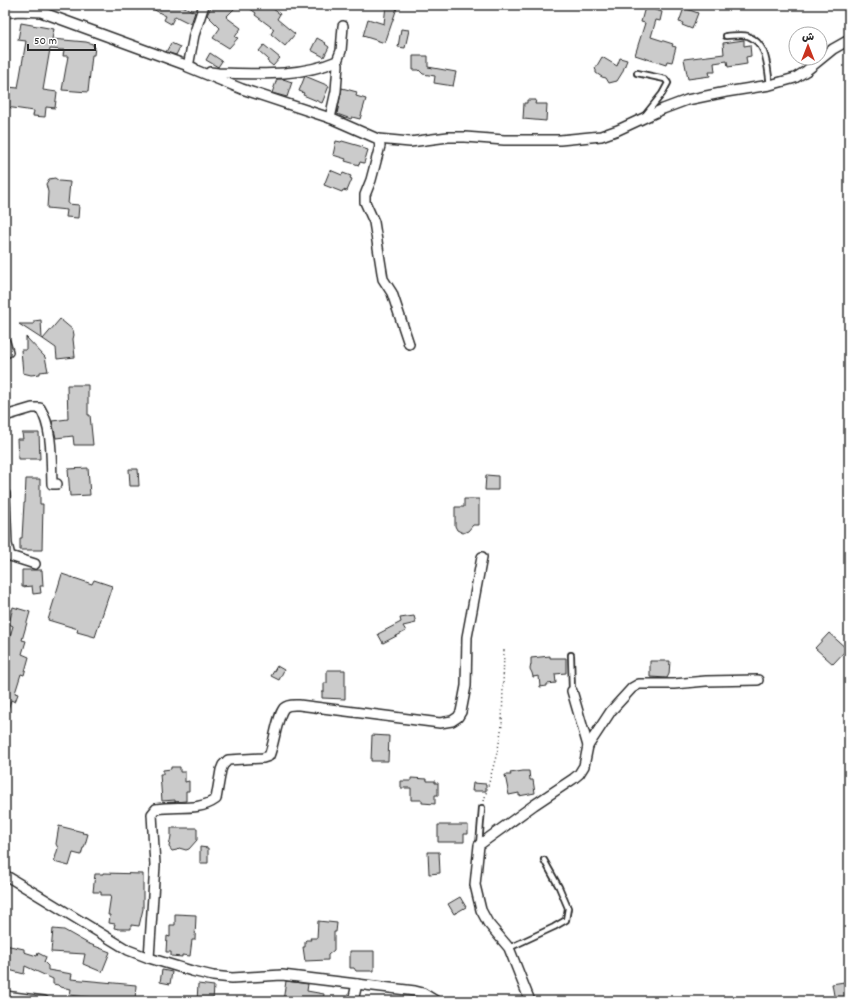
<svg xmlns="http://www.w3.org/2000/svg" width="854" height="1006" font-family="Dekko,'Playpen Sans Arabic',sans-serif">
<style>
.building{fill:#cbcbcb;stroke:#2b2b2b}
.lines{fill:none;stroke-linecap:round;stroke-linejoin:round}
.lane-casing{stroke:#2b2b2b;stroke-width:8}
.street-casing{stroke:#2b2b2b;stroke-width:12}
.path{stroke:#2b2b2b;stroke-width:1.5;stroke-dasharray:1 3;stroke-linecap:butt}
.lane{stroke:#fff;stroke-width:4.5}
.street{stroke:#fff;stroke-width:9}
</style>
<rect width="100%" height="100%" fill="#fff"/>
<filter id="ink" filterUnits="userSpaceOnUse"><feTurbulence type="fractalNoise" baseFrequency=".025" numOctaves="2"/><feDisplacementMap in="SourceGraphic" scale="8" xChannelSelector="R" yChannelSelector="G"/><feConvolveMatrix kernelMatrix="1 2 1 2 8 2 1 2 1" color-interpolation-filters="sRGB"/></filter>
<g filter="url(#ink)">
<g class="building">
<polygon points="145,5 180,5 195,12 191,24 175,16 171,24 164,20 166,16"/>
<polygon points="212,5 238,5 226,17 241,28 235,37 238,38 229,48 213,38 220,28 207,15"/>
<polygon points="245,5 262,5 267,8 269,6 280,14 277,19 295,34 285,46 271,34 274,29 255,15 256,13"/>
<polygon points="386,5 398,5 385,43 363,36 368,19 384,24"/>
<polygon points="645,7 662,12 660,21 656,20 651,37 673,44 672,46 676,47 672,62 667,61 666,65 635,55 645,23 641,22"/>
<polygon points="684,8 698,13 692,29 682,25 683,23 679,22"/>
<polygon points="21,23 54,29 52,39 86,42 93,44 93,46 95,47 94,55 92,55 88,92 62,90 68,56 63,56 64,50 50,49 43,90 57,92 55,108 46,107 45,117 33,116 34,111 6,107 8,87 18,88 26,41 18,40"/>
<polygon points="401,29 409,30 405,48 398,47"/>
<polygon points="317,38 326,43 325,44 329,47 324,57 311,50"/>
<polygon points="744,40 744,46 750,45 751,56 746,57 747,64 728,67 727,61 714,63 715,72 709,72 710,76 688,79 684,59 724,54 723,43"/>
<polygon points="171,43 180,47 176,55 166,52"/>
<polygon points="264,45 280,58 273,66 267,61 268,59 259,51"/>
<polygon points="210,53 222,61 218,67 206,60"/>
<polygon points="413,56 428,56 428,67 456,72 453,86 434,83 435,76 423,74 419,70 413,70"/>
<polygon points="602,57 617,66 620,58 627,60 622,73 617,81 609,83 606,78 602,77 596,73 596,70 595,69"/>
<polygon points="305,76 329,86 322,103 303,95 304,93 299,91"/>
<polygon points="277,79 283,79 292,82 287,97 272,93"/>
<polygon points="342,88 357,92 356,96 366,99 360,119 352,117 351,119 337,114"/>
<polygon points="527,100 536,100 535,104 547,104 546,121 523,119 524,103 527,103"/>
<polygon points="336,141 341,142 342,141 363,147 362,148 368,150 364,163 360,162 359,165 345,161 346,159 333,155"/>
<polygon points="330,170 342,175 343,173 351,176 350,178 352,179 347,191 343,190 342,192 324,185"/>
<polygon points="55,178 59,181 70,182 68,204 79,205 78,218 66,217 67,210 47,208 48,192 46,184 49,179"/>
<polygon points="60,319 73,330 74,335 73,339 75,357 57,359 56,348 43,339"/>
<polygon points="41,320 42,339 19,324 34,324 34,321"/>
<polygon points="26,337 45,357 48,371 40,372 40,374 31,375 23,373 21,350 26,350"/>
<polygon points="67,385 88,385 88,415 90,415 93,445 74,445 73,436 56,438 52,421 68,419"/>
<polygon points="22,433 39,433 40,459 18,459 17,439 23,439"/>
<polygon points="88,468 90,495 70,496 68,469"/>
<polygon points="129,469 138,469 139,486 130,486"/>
<polygon points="486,475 498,476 498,490 485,490"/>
<polygon points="26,479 40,479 40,504 43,504 42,550 20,550 20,538 22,538 24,503 25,503"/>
<polygon points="464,499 479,499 479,525 473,525 468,531 463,533 457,530 455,526 455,507 464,507"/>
<polygon points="22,570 42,570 43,586 40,586 41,593 33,594 32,586 22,587"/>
<polygon points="62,574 92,584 94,580 112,586 95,637 77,632 78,629 48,620"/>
<polygon points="13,607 30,612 22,640 26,641 22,654 29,657 24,675 21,674 15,693 18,694 15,702 11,700 6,716 5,716 5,653 13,626 9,624"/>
<polygon points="414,616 416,623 403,626 406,631 383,643 378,634 401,622 400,618"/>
<polygon points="829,633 847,649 833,664 815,648"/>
<polygon points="550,656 550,658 566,658 566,673 555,674 556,683 547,684 547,686 540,687 539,676 533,677 532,673 530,669 531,664 531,658"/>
<polygon points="650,661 670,661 669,674 667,678 650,677"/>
<polygon points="277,666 284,670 279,680 271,676"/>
<polygon points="327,670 345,670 345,699 322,698 322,692 324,692 324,683 327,683"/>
<polygon points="372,735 389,736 388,761 371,761"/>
<polygon points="171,767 180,767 180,772 185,772 185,782 189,781 189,791 186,791 186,801 175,802 175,800 162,801 160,774 163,774 163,770 171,769"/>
<polygon points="523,771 529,771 530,780 533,780 535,793 519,796 519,793 509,795 505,775 511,775 510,773"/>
<polygon points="411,778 427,779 427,781 435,781 435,783 438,783 438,795 435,795 435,804 422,803 422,800 411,800 411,788 401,788 401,781 411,781"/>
<polygon points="473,783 486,784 486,791 472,791"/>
<polygon points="438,825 468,825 468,834 464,834 464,842 438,842"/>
<polygon points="59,826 83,832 82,833 88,834 84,848 83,848 81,855 73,853 69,866 54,862 58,848 56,844"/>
<polygon points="171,828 197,828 197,840 189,849 186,850 179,848 177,850 172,851 169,847 171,836"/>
<polygon points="200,847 208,848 208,863 200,863"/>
<polygon points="428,852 439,852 440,873 429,874"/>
<polygon points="103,873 143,874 143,909 139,926 131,925 131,929 119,929 114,928 115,924 109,923 110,915 108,915 111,895 101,895 101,892 93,892 95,874 103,874"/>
<polygon points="460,897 466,907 454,914 448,904"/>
<polygon points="175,914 196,915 195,940 192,940 190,956 182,955 182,957 171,956 171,952 166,952 167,936 170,937 170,925 175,925"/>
<polygon points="318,921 337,923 336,932 334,932 334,950 328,955 328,960 305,961 303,947 305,947 305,941 306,940 311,940 310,938 317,938"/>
<polygon points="53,929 64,930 87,943 110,952 102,972 83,964 85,954 51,952"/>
<polygon points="5,945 24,949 24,952 37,956 38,953 46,957 44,962 48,966 48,970 72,974 71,979 136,985 135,1001 94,1000 94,998 70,995 71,989 60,987 58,985 53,984 53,979 25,966 24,974 5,969"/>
<polygon points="350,951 374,951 374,971 356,971 354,968 350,968"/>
<polygon points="162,970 172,972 170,984 160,982"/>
<polygon points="286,981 308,984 307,991 324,994 323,1001 283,1001"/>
<polygon points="844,982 847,1001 835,1001 832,984"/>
<polygon points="198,984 214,986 213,1001 197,1001"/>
</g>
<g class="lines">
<defs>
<g id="lane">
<polyline points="848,5 849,5"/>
<path d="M726,36c6,0 16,-2 22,0 20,8 19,31 22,49"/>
<polyline points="637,73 665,79 668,83 662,94 646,114"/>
<polyline points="571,655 572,691"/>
<polyline points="479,845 482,808"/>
<polyline points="509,948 554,927 566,920 568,908 559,887 544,860"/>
</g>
<g id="street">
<polyline points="204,5 194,35 188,67 242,89 330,118 378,139 410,142 448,137 465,137 504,140 560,140 601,136 618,130 663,109 687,100 726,92 770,85 795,78 806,71 833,49 849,40"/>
<polyline points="5,13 18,11 41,12 194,68"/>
<path d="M210,72l8,1c39,1 82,4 119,-12l4,-10 2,-25"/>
<polyline points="330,118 336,91 338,65 337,61"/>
<polyline points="378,139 380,146 371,180 365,195 365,202 374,222 383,279 392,293 409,344"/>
<polyline points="5,342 8,352"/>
<path d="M5,416l27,-8h8c13,21 11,52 12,76h5"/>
<polyline points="5,494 7,544 10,556 35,564"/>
<polyline points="588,746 611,711 632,688 639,684 674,684 706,681 758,680"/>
<polyline points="5,875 128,950 149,958 192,971 213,976 232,978 282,975 415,991 423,993 436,1001"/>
<path d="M149,958l6,-93 -3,-51 4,-5c21,-4 42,3 60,-10l5,-29 2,-5 5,-5 35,-2 6,-2c5,-11 8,-40 15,-48 4,-4 11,-3 15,-3l141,18 12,-2 6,-4 3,-5 5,-26 1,-49 15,-80"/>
<polyline points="5,996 44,1001"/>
<polyline points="353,1001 357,984"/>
<polyline points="530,1001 509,948 488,923 481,910 475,885 479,845 534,805 573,779 579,774 584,766 588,746 572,691"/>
</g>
</defs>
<use href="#lane" class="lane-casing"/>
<use href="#street" class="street-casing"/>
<polyline class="path" points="484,801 498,749 502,725 504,650"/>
<use href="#lane" class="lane"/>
<use href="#street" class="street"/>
</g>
</g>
<rect width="854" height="1006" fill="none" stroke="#fff" stroke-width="20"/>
<rect x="10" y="10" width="834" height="986" fill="none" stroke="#2b2b2b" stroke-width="1.5" filter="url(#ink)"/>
<g transform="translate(808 46)"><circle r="19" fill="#ffffff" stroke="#aaaaaa"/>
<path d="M0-3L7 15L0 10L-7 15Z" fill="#c8321e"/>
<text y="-6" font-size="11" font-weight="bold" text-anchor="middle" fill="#2b2b2b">ش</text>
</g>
<path d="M28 44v6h67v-6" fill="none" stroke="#2b2b2b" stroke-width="2"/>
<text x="34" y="44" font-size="12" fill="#2b2b2b" stroke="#ffffff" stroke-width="3" paint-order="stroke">50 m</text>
</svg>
